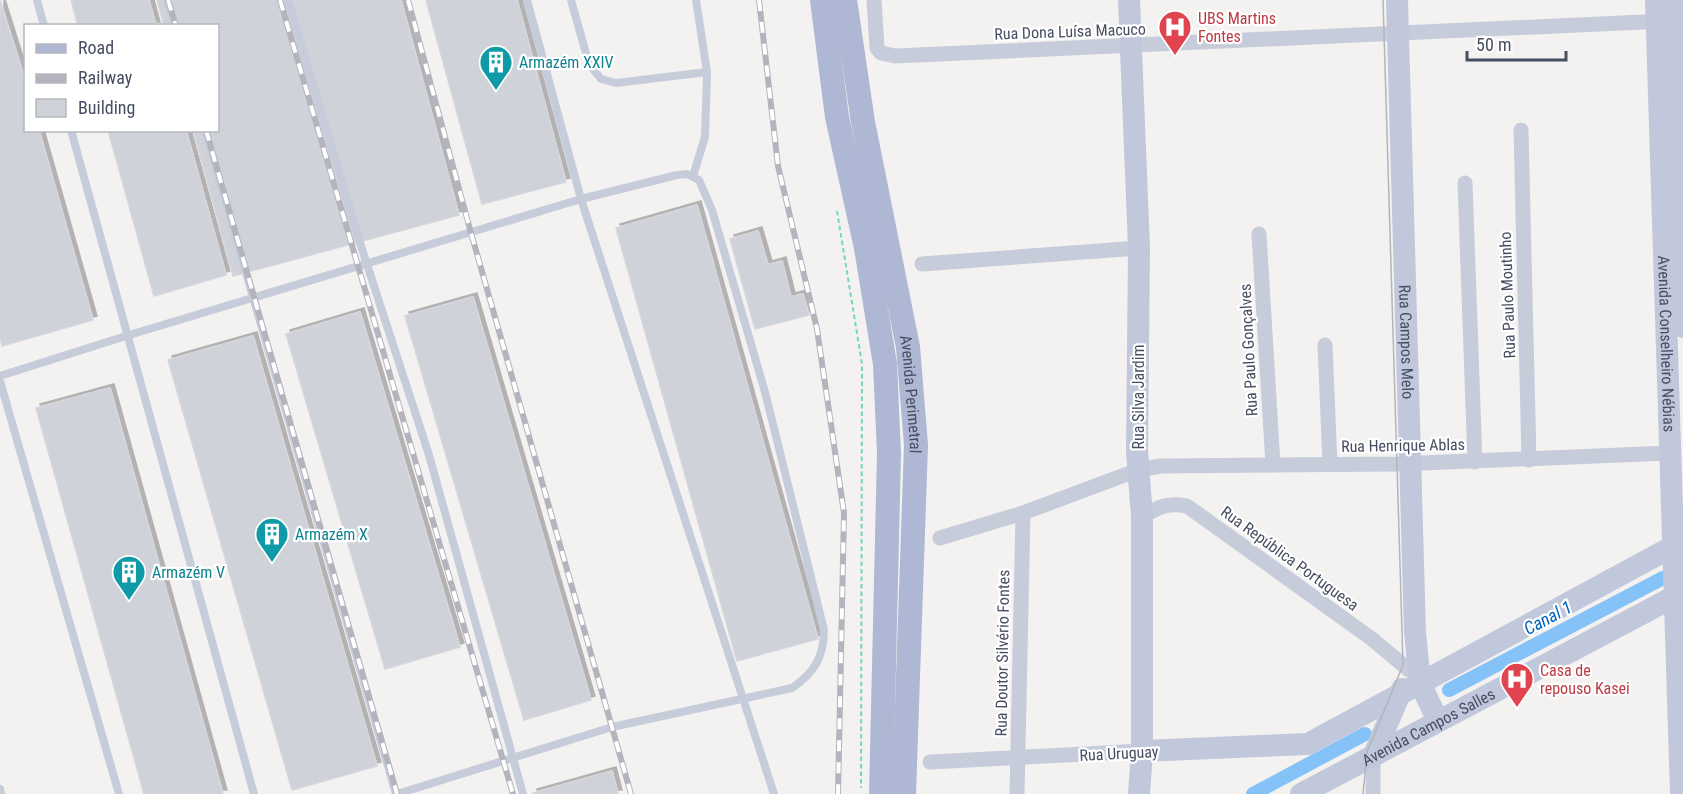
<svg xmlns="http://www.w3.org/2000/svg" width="1683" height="794" font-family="'Roboto Condensed',sans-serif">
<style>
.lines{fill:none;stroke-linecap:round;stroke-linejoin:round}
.canal{stroke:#84c2f7;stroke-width:14}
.building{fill:#d0d2d9;stroke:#d5d5de;stroke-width:1.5;filter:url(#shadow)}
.path{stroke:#6fd8c0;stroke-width:2;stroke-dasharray:4.5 3;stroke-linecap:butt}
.lane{stroke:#c7ccdb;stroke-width:8}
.street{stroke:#c7ccdb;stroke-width:15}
.secondary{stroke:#c2c8dc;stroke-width:22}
.primary{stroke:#aeb7d3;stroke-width:24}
.tram{stroke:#b3b4bd;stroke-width:1.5}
.rail-casing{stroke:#b3b4bd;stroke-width:6}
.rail{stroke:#fff;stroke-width:4;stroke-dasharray:11;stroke-linecap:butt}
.labels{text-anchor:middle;stroke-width:4.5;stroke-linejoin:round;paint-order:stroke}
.health-label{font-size:16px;fill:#be3a42;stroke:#fff;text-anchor:start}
.street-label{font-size:16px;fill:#474e62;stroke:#fff}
.culture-label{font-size:16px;fill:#0d838f;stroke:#fff;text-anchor:start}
.water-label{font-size:18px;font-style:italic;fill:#0064bc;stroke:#fff}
</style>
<defs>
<filter id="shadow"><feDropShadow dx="4" dy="-4" stdDeviation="0" flood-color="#0004"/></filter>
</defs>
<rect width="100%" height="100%" fill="#f4f2f1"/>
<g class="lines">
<g class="canal">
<polyline points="1449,690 1663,578"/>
<polyline points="1253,794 1365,734"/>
</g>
</g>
<g class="building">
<polygon points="0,0 26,83 26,130 39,130 93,320 2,346 0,338"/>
<polygon points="71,0 149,0 156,26 78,26"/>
<polygon points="157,0 401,0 459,215 233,276 193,130 218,130 218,26 164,26"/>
<polygon points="426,0 517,0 566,182 482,204"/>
<polygon points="108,130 186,130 226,275 154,296"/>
<polygon points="697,205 818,639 737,661 616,228"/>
<polygon points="758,231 768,265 782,261 791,297 803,294 809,315 755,329 730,239"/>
<polygon points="473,297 591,700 524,720 405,316"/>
<polygon points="360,312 460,647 385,669 286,334"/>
<polygon points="253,336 377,766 292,790 168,360"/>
<polygon points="110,388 223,794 144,794 36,408"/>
<polygon points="612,771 618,794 533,794 533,793"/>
</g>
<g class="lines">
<polyline class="path" points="837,211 862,364 861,788"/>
<g class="lane">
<polyline points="37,0 44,26"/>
<polyline points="167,0 175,26"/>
<polyline points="288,0 361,246 429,455 523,794"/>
<polyline points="527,0 581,199 774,794"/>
<polyline points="571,0 589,64 601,79 616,83 707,72"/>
<polyline points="71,130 254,794"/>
<polyline points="205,130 396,794"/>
<polyline points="693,176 705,137 707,72 696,0"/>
<path d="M0,376l126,-40 455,-137 96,-24 10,-1 12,6 13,30 53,182 59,238c0,27 -10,43 -32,58l-180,39 -215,67"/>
<polyline points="0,381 119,794"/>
<polyline points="0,789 1,794"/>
</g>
<g class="street">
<polyline points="874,0 877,48 881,53 895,56 1665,21"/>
<polyline points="1521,130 1529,460"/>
<polyline points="1465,183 1475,462"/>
<polyline points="1259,234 1273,465"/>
<polyline points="922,264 1139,248"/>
<polyline points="1325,345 1330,464"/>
<path d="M1142,517c16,-10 26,-15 45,-11l185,133 37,31"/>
<polyline points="940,538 1023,513 1138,470 1161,466 1398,464 1669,453"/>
<polyline points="930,762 1142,751"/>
<polyline points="1017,794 1023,513"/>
<polyline points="1373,794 1373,757"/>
</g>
<g class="secondary">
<polyline points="1129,0 1139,248 1137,451 1142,517 1142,751 1139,794"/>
<path id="s1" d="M1397,0l18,632 5,51 18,38"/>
<path id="s2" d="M1656,0l25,794"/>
<polyline points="1672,0 1683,327"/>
<polyline points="1142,751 1308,744 1683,541"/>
<polyline points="1373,757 1402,689"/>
<path id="s3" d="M1301,794l382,-202"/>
</g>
<g class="primary">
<polyline points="822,0 837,117 866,248 885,364 889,453 881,794"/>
<path id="s4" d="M845,0l18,122 45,225 8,98 -12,349"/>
</g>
<polyline class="tram" points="1363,794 1367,752 1403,665 1383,0"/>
<defs>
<g id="rail">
<polyline points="168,0 176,26"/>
<polyline points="280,0 513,794"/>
<polyline points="408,0 471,233 631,794"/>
<polyline points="759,0 778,166 817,329 844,513 838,794"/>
<polyline points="206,130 397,794"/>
</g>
</defs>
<use href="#rail" class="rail-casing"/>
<use href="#rail" class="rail"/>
</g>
<defs>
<symbol id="hospital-pin" viewBox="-11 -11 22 30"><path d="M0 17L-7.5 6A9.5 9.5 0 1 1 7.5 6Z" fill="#e0444e" stroke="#fff"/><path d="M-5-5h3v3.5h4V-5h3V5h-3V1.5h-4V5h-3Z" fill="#fff"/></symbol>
<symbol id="building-pin" viewBox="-11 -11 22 30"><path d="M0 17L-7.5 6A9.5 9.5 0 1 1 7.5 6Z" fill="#0f9aa8" stroke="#fff"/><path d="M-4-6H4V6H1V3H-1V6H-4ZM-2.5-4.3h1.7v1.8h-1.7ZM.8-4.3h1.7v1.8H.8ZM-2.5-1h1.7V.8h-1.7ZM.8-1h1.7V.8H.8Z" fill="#fff"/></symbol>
</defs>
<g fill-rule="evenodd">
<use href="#hospital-pin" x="1156" y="8" width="38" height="52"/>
<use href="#building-pin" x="477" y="43" width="38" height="52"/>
<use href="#building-pin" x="253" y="515" width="38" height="52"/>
<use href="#building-pin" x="110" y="553" width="38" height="52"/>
<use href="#hospital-pin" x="1498" y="660" width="38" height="52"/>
</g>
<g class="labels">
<g class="health-label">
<text x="1198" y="24">UBS Martins<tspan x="1198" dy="18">Fontes</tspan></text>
<text x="1540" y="676">Casa de<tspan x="1540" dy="18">repouso Kasei</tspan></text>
</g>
<g class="street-label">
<text transform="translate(1070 31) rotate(-2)" y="6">Rua Dona Luísa Macuco</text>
<text transform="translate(1507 295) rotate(-92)" y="6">Rua Paulo Moutinho</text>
<text dy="6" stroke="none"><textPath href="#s1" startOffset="342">Rua Campos Melo</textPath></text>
<text dy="6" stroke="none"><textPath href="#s2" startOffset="344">Avenida Conselheiro Nébias</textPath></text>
<text transform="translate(1248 350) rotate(-93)" y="6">Rua Paulo Gonçalves</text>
<text dy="6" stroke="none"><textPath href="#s4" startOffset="400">Avenida Perimetral</textPath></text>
<text transform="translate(1138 397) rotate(-90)" y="6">Rua Silva Jardim</text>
<text transform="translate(1403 445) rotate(-1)" y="6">Rua Henrique Ablas</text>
<text transform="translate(1290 558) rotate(36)" y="6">Rua República Portuguesa</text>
<text transform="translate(1002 653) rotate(-89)" y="6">Rua Doutor Silvério Fontes</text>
<text dy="6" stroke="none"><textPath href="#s3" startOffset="144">Avenida Campos Salles</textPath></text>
<text transform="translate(1119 753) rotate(-3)" y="6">Rua Uruguay</text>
</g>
<g class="culture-label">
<text x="519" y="68">Armazém XXIV</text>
<text x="295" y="540">Armazém X</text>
<text x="152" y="578">Armazém V</text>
</g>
<g class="water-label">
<text transform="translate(1548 618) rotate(-28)" y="6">Canal 1</text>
</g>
</g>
<rect x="24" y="24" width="195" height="108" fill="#ffffff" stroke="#b5b8c0" stroke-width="1.5"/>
<rect x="36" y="44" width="30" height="9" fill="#aeb7d3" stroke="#b5b8c0" stroke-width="1.5"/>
<text x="78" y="54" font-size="18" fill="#474e62">Road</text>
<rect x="36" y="74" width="30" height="9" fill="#b3b4bd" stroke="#b5b8c0" stroke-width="1.5"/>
<text x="78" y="84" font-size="18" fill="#474e62">Railway</text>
<rect x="36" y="99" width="30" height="18" fill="#d0d2d9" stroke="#b5b8c0" stroke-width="1.5"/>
<text x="78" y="114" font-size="18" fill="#474e62">Building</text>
<path d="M1467 51v9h99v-9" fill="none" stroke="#474e62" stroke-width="3"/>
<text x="1476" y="51" font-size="18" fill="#474e62" stroke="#ffffff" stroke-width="4.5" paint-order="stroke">50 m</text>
</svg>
